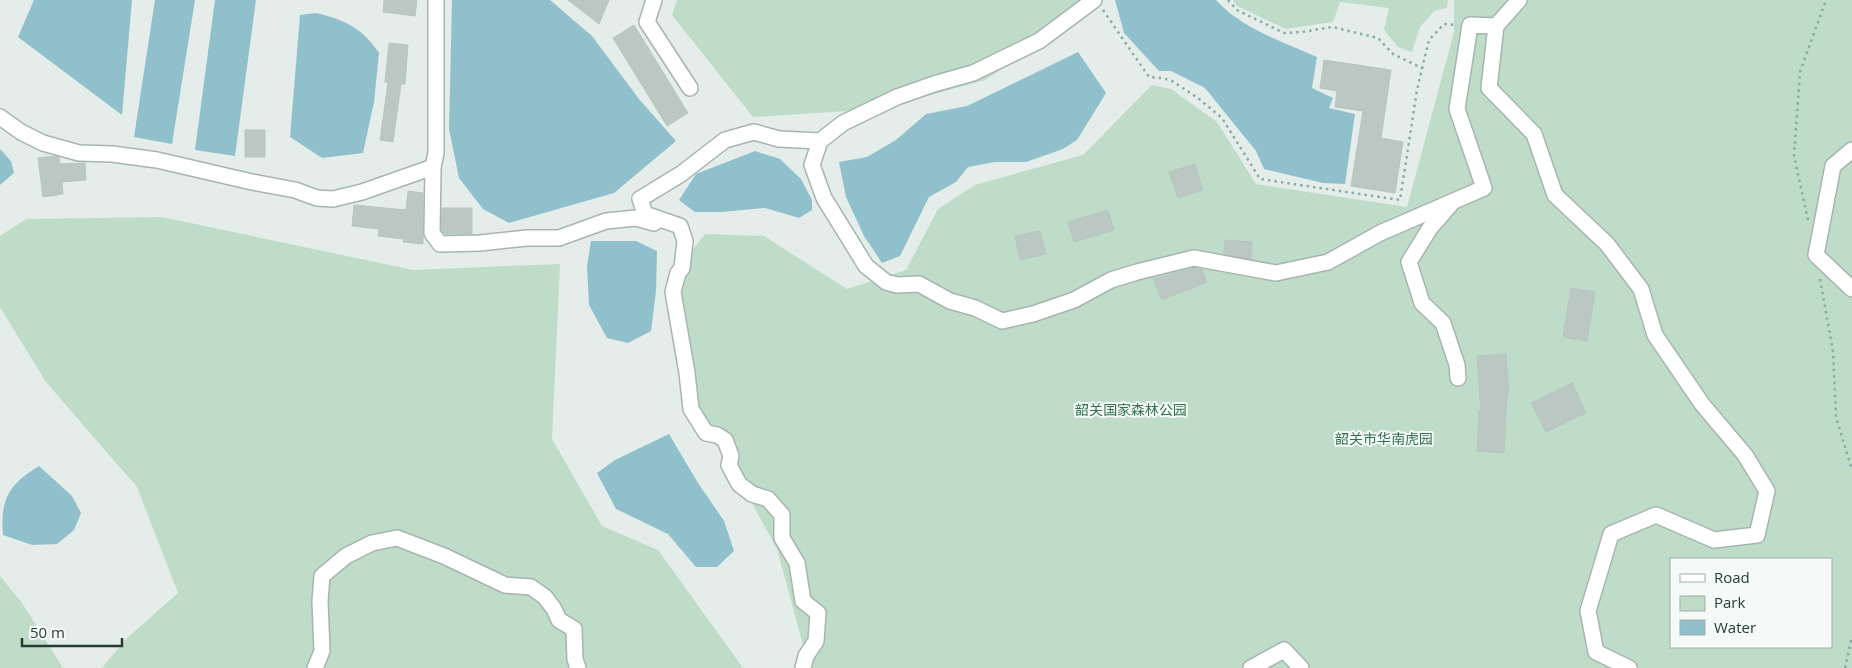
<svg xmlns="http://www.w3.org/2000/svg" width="1852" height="668" font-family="'Open Sans','Noto Sans SC',sans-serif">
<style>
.green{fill:#bfdcc9;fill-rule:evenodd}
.water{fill:#91c0cd}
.building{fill:#bac7c3;stroke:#b7c6c1}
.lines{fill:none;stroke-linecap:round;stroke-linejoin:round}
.minor-casing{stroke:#a7b5b0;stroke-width:18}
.path{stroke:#87ada4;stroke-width:2.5;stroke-dasharray:2.5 4;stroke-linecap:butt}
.minor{stroke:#fff;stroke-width:15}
.labels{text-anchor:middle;stroke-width:4;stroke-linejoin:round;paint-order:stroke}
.park-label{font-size:14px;fill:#32714f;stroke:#f5f9f7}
</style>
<rect width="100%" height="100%" fill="#e4ede9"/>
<g class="green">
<polygon points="677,0 1096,0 1094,8 985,80 879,109 753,117 672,15"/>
<polygon points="1233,0 1448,0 1447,8 1434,11 1420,27 1412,52 1398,47 1384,30 1389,8 1340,2 1333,22 1286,29 1237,6"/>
<path d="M1454,0h398v668h-1049l3,-12 -29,-107 -83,-151 -21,-123 32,-41 59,2 83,53 59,-19 32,-61 37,-24 108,-30 69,-70 19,4 46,33 39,62 151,23 47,-175zM1671,559h160v88h-160z"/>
<polygon points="162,217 413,270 560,264 552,439 602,526 658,550 743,668 102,668 126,639 178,593 137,487 46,382 0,307 0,236 26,219"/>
<polygon points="0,576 22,603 63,668 0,668"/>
</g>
<g class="water">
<polygon points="34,0 132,0 122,115 18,37"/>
<polygon points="155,0 195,0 172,144 134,137"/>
<polygon points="215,0 256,0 235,156 195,150"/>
<polygon points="452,0 550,0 592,36 639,99 676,141 614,193 509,223 483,209 459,178 449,129"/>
<path d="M1115,0h101c26,29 66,41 101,57l-5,31 21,10 -4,10 26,6 -10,70 -22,-1 -59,-14 -8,-18 -51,-63 -34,-17h-12l-35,-38z"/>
<path d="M316,13c29,7 45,14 63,40l-5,49 -11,51 -41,5 -32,-21 10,-122z"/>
<polygon points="1078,52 1106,93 1077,140 1063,149 1026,162 995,162 968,167 956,182 929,197 900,256 882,263 864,236 846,197 839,162 867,157 896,140 926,114 967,106"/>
<polygon points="0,149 11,161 14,173 0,185"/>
<polygon points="755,151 780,159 801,179 812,200 812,210 799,218 765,208 722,212 695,212 679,200 696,174"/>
<polygon points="591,241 636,241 657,251 656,291 651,331 628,343 607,338 589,305 587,266"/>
<polygon points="669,434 698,483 724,521 734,551 717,567 696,567 668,534 616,509 597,473 615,460"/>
<path d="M39,466l33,30 9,17 -7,17 -17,14 -25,1 -29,-10c-3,-38 7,-51 36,-69z"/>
</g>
<g class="building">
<polygon points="384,0 417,0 415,16 383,12"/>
<polygon points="568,0 609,0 599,24"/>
<polygon points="634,25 688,113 667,126 613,38"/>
<polygon points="389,43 408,45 405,84 401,84 393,142 380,140 388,83 385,82"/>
<polygon points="1324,60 1391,70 1381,138 1403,142 1395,193 1351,186 1363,111 1335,107 1337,91 1320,88"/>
<rect x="245" y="130" width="20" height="27"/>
<polygon points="55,156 59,157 60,164 85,163 86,180 62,182 63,194 43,197 38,158"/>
<polygon points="1195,164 1203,190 1178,198 1169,172"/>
<polygon points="408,191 423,193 423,244 403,242 404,239 378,236 379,229 352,226 354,205 406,210"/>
<polygon points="442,208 472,208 472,234 445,234 441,230"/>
<polygon points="1108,210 1114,230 1074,242 1068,222"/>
<polygon points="1040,231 1046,254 1020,260 1015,236"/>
<polygon points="1225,240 1252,242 1251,259 1224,254"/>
<polygon points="1194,268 1202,269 1207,282 1162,300 1153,279"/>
<polygon points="1571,288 1595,292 1587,341 1563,337"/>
<polygon points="1506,354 1509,395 1507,395 1504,453 1477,451 1479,411 1481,411 1477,356"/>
<polygon points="1572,383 1586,413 1546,432 1531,403"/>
</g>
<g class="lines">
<defs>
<g id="minor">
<polyline points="654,0 647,22 690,88"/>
<polyline points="1094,0 1039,41 973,73 934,84 897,97 843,123 820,141 812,165 824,198 866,266 886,282 897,285 919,284 950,301 975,308 1002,321 1033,314 1074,300 1111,280 1137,272 1194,258 1276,273 1328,262 1380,233 1484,188 1457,109 1470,25 1496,26"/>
<polyline points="1519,0 1496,26 1489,88 1534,134 1555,195 1607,244 1641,289 1655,335 1702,404 1745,455 1767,491 1757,535 1714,540 1656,515 1611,534 1588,611 1596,652 1629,668"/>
<polyline points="0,117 21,132 43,143 79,153 112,154 157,160 252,182 295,190 317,198 333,199 362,192 433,167 436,153 436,0"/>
<polyline points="1852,150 1833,166 1816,255 1852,289"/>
<polyline points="433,167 432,233 440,244 480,243 527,238 559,238 606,221 636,218 654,223"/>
<polyline points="1451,204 1430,228 1409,262 1422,303 1443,323 1457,365 1458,378"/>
<polyline points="315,668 322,651 320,601 322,576 346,556 372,543 397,538 444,556 505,585 531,587 545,597 554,609 559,620 574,629 575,659 578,668"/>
<polyline points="803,668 806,656 816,641 818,613 803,601 797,563 782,538 782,515 768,499 752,494 739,484 729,465 731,456 725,440 717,435 706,433 691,409 687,373 673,292 678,273 682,268 685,241 680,226 645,214 640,199 681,174 725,140 754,132 779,139 820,141"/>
<polyline points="1251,668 1284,650 1301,668"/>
</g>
</defs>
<use href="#minor" class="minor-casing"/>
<g class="path">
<polyline points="1228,0 1237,10 1284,33 1302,32 1332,27 1378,38 1393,54 1422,68"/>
<polyline points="1103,10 1149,77 1162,78 1172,81 1198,98 1222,118 1260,179 1400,200 1417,90 1429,40 1444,24 1456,25"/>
<polyline points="1808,220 1794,156 1800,72 1826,0"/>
<polyline points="1820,279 1833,351 1836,417 1852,470"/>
<polyline points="1845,668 1852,636"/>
</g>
<use href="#minor" class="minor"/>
</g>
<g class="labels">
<g class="park-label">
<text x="1131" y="415">韶关国家森林公园</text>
<text x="1384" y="444">韶关市华南虎园</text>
</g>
</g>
<rect x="1670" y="558" width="162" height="90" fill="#f5f9f7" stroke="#a2aeab"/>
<rect x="1680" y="574" width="25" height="8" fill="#ffffff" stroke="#a2aeab"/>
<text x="1714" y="583" font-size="15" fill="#253d38">Road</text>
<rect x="1680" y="596" width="25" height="15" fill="#bfdcc9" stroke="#a2aeab"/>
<text x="1714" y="608" font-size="15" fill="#253d38">Park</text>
<rect x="1680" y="620" width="25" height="15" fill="#91c0cd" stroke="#a2aeab"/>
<text x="1714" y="633" font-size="15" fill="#253d38">Water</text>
<path d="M22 638v8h100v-8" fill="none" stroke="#253d38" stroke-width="2.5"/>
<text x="30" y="638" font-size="15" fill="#253d38" stroke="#f5f9f7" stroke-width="4" paint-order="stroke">50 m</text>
</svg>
